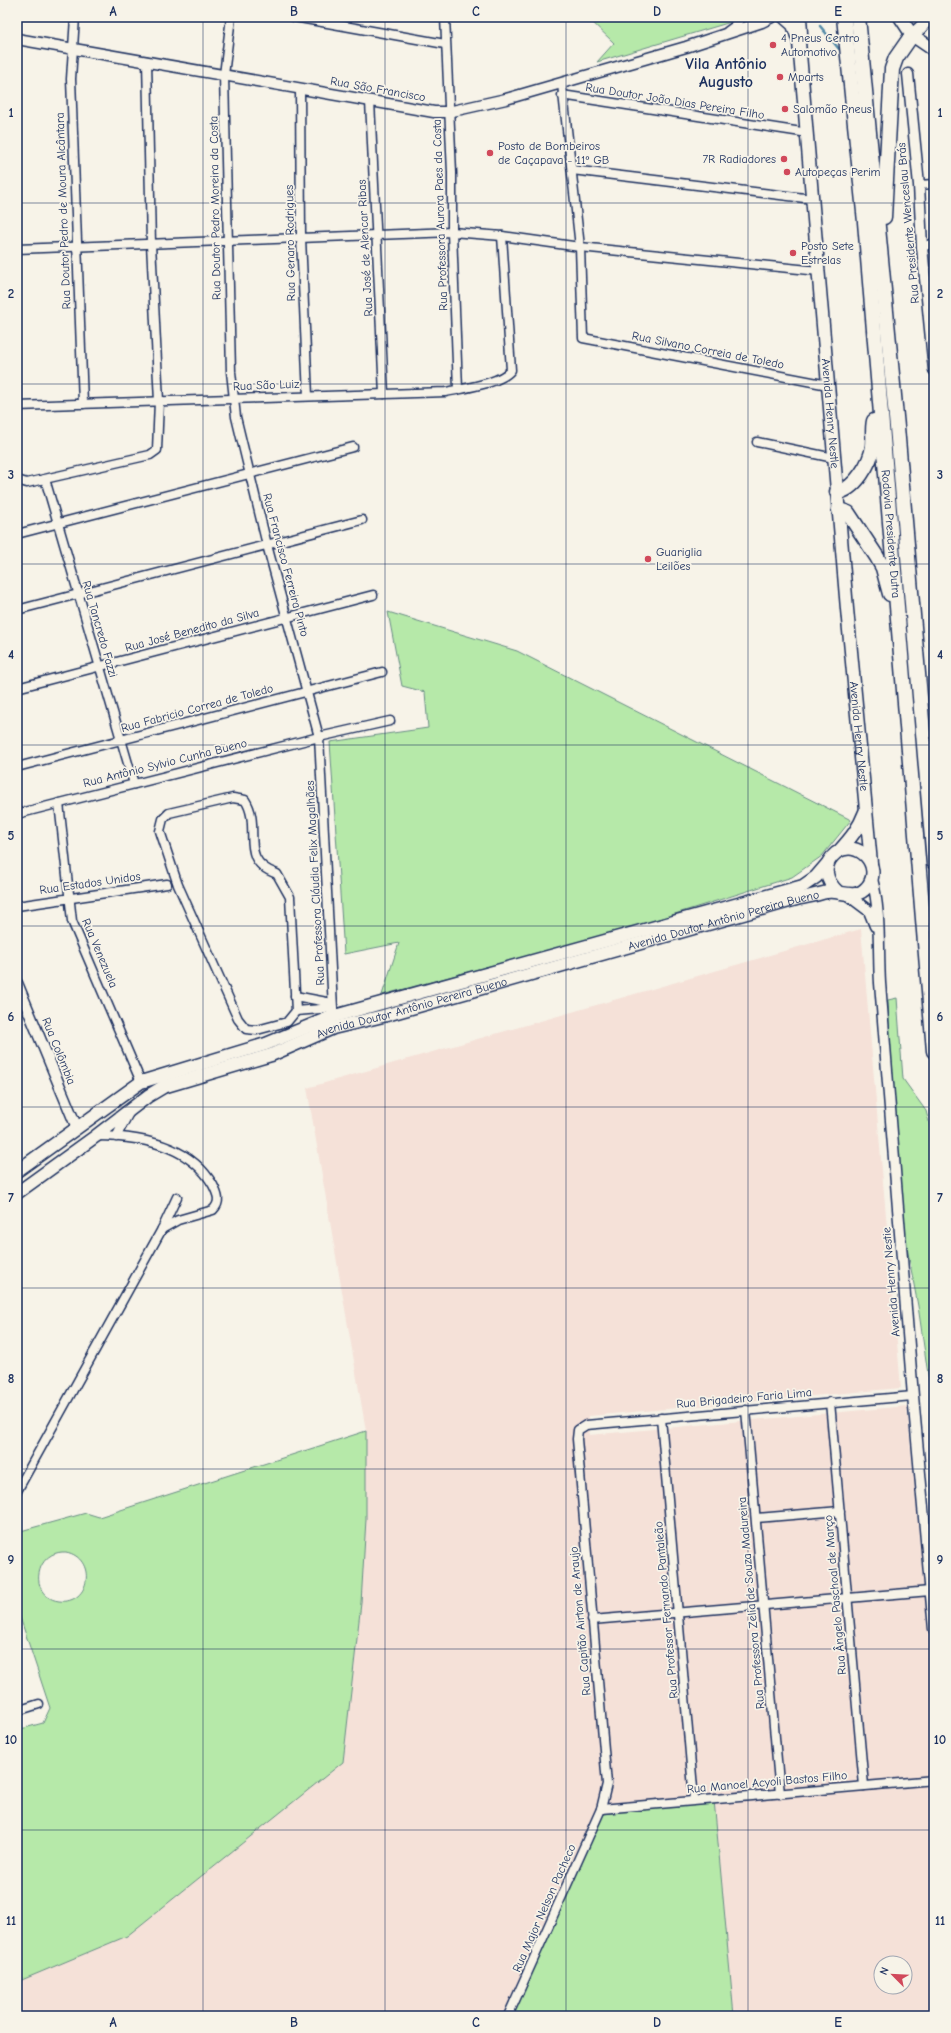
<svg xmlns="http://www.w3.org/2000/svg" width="951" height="2033" font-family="'Comic Neue',sans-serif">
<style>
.built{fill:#f5e1d8;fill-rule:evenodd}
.green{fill:#b6e9a9;stroke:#688c84;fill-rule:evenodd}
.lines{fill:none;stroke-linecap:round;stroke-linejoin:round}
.stream{stroke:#538aa7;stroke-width:2.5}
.minor-casing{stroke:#1b2f5e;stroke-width:11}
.tertiary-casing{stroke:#1b2f5e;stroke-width:13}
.primary-casing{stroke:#1b2f5e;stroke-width:15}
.motorway-casing{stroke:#1b2f5e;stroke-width:17}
.minor{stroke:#f7f3e8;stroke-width:8}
.tertiary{stroke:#f7f3e8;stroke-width:10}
.primary{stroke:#f7f3e8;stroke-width:12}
.motorway{stroke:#f7f3e8;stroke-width:14}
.grid{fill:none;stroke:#1b2f5e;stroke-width:1;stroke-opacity:0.55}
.poi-dot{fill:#d1495b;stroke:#f7f3e8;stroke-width:1.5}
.labels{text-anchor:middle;stroke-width:3.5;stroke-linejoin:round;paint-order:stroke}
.poi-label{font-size:12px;fill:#1b2f5e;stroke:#f7f3e8;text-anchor:start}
.street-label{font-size:12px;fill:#1b2f5e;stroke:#f7f3e8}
.district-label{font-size:16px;font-weight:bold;fill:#1b2f5e;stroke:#f7f3e8}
.neatline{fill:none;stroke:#1b2f5e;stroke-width:1.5}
.grid-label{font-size:13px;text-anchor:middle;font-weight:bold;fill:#1b2f5e}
</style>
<rect width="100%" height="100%" fill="#f7f3e8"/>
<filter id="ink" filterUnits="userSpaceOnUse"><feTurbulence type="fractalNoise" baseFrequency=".025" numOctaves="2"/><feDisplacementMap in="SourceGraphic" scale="8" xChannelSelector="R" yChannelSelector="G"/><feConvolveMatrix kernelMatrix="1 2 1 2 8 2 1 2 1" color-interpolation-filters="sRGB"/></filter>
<g filter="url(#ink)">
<path class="built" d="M861,929l40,459 -312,28v19l318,-29 27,285v325h-200l-20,-216 -117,10 -95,206h-485v-34l110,-46 216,-174 18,-159 5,-84v-88l-59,-343zM881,1963h24v24h-24z"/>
<g class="green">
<polygon points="587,17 735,17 731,22 597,62 614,43"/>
<polygon points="388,612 517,651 851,820 822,856 792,877 621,931 382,995 399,943 344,954 330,742 428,728 425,692 402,686"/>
<polygon points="897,998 903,1079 926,1111 934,1140 934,1415 918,1306 896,1189 888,1000"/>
<path d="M366,1431v88l-5,84 -18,159 -216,174 -110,46v-252l26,-7 7,-15 -33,-100v-76l69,-19 13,4zM66,1552c31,6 25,53 -7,49 -31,-4 -25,-51 7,-49z"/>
<polygon points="694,1800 714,1800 734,2016 505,2016 599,1815"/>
</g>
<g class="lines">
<polyline class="stream" points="820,26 839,49"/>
<defs>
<g id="minor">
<polyline points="75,17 71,79 83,404"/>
<polyline points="231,17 224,75 231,372 236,417 267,545 319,737 333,1008 332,1020"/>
<polyline points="294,17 445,44"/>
<polyline points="445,17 452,173 452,232 458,389"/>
<polyline points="562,84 580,247 583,338 828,385"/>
<polyline points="300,89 301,238 308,396"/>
<polyline points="562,95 808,133"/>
<polyline points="370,101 384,394"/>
<polyline points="572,170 813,199"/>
<polyline points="919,185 934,184"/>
<polyline points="922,247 934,243"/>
<polyline points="17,249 452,232 502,236 580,247 819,271"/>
<path d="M17,406l429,-14c18,-4 54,-8 65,-22l-9,-134"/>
<polyline points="757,442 834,458"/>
<polyline points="45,479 134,784"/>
<polyline points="17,480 27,483 150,455 157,450 159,401 151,244 147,61"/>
<polyline points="17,534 353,447"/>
<polyline points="17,610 362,520"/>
<polyline points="17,688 373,595"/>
<polyline points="17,767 382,672"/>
<path d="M233,798l12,2c18,27 -9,60 32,74l13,23 6,114 -9,11 -30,8 -11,-1 -8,-10 -60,-134 -18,-54 3,-12 6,-6z"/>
<polyline points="59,803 72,921 141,1082"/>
<polyline points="17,814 319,737 390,721"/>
<polyline points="17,906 167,884"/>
<polyline points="295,996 332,1003"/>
<polyline points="296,1011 333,1008"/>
<path d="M96,1136c44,0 94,9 117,49 5,10 8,17 0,25l-35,10 -16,9"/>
<polyline points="116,1137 129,1113"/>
<polyline points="830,1402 864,1786"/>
<polyline points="746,1410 780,1794"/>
<polyline points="661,1418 694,1800"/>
<polyline points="17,1491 162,1229 177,1197"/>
<polyline points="756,1518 840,1511"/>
<polyline points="592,1620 930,1591"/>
<polyline points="17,1711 39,1704"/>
<polyline points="601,1809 934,1780"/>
<polyline points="508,2016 601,1809 607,1784 577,1439 578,1430 586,1425 913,1396"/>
</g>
<g id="tertiary">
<polyline points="728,32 735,27 739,17"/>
<polyline points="17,39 434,112 448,112 506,99 686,47 762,22 772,17"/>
<polyline points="908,74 919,185 922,247 934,370"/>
<path d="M872,879c9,32 6,71 8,104l33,413 21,233"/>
<polyline points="849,896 869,911 875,926"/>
<polyline points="17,983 77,1128"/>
</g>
<g id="primary">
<polyline points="784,17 793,25 798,39"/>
<path id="s1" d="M800,17l1,16 -2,9 48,567 24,254"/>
<polyline points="900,17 912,35 934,50"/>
<polyline points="912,35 920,28 930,17"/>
<path d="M839,851c12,-13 20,-23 26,-39"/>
<polyline points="17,1171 141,1082 266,1044 331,1017 803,886 816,877 828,863"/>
<path id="s2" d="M17,1193l79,-57 52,-40 15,-9 108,-32 62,-27 50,-12 417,-118c9,-1 18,-4 27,-6 14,-2 29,9 40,-5 17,-20 -9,-50 -31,-34 -15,12 -10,28 2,39"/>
</g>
<g id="motorway">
<path id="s3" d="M844,17l21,205 69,829"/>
<polyline points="858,17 897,427 934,862"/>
<polyline points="884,217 892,69 896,58 912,35"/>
<path d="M837,492c18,-2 34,-30 36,-46 1,-8 -1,-17 1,-25"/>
<polyline points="839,510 848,513 877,557 883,568 890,594"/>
</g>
</defs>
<use href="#minor" class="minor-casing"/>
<use href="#tertiary" class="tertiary-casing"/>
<use href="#primary" class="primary-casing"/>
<use href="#motorway" class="motorway-casing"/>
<use href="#minor" class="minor"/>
<use href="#tertiary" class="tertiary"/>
<use href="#primary" class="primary"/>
<use href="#motorway" class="motorway"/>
</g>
</g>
<path class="grid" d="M203,17v1999M385,17v1999M566,17v1999M748,17v1999M17,203h917M17,384h917M17,564h917M17,745h917M17,926h917M17,1107h917M17,1288h917M17,1469h917M17,1649h917M17,1830h917"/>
<g class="poi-dot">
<circle cx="773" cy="45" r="4"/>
<circle cx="780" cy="77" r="4"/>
<circle cx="785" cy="109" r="4"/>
<circle cx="490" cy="153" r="4"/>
<circle cx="784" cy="159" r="4"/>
<circle cx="787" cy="172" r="4"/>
<circle cx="793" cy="253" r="4"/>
<circle cx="648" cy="559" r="4"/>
</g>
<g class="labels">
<g class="poi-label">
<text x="781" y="42">4 Pneus Centro<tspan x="781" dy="14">Automotivo</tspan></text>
<text x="788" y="81">Mparts</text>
<text x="793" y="113">Salomão Pneus</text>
<text x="498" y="150">Posto de Bombeiros<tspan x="498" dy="14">de Caçapava - 11º GB</tspan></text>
<text x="776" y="163" text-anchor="end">7R Radiadores</text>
<text x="795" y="176">Autopeças Perim</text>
<text x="801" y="250">Posto Sete<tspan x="801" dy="14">Estrelas</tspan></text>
<text x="656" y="556">Guariglia<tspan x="656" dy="14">Leilões</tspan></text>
</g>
<g class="street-label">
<text transform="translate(378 89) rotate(10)" y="4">Rua São Francisco</text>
<text transform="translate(675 101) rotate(9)" y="4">Rua Doutor João Dias Pereira Filho</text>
<text transform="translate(215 208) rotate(-91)" y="4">Rua Doutor Pedro Moreira da Costa</text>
<text transform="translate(63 211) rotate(-92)" y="4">Rua Doutor Pedro de Moura Alcântara</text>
<text transform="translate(440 215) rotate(-92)" y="4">Rua Professora Aurora Paes da Costa</text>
<text transform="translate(908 223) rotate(-95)" y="4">Rua Presidente Wenceslau Brás</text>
<text transform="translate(290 243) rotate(-91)" y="4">Rua Genaro Rodrigues</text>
<text transform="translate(365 248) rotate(-93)" y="4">Rua José de Alencar Ribas</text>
<text transform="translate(708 350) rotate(11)" y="4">Rua Silvano Correia de Toledo</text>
<text transform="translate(266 385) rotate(-2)" y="4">Rua São Luiz</text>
<text dy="4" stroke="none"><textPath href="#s1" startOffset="398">Avenida Henry Nestle</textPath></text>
<text dy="4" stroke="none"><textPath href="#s3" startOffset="519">Rodovia Presidente Dutra</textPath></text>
<text transform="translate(286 565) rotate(75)" y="4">Rua Francisco Ferreira Pinto</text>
<text transform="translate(100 629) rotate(74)" y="4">Rua Tancredo Fazzi</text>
<text transform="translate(192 630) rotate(-15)" y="4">Rua José Benedito da Silva</text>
<text transform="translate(197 708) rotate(-15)" y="4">Rua Fabricio Correa de Toledo</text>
<text dy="4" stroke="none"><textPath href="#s1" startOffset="722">Avenida Henry Nestle</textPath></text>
<text transform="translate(165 763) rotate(-14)" y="4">Rua Antônio Sylvio Cunha Bueno</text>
<text transform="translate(90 883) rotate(-8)" y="4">Rua Estados Unidos</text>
<text transform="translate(315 883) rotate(-93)" y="4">Rua Professora Cláudia Felix Magalhães</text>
<text dy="4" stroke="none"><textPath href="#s2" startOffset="766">Avenida Doutor Antônio Pereira Bueno</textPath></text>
<text transform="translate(100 953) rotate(67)" y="4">Rua Venezuela</text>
<text dy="4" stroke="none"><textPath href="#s2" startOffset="442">Avenida Doutor Antônio Pereira Bueno</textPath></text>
<text transform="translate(59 1051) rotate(68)" y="4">Rua Colômbia</text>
<text transform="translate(891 1282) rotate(-95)" y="4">Avenida Henry Nestie</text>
<text transform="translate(744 1398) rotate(-5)" y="4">Rua Brigadeiro Faria Lima</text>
<text transform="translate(835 1595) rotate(-95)" y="4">Rua Ângelo Paschoal de Março</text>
<text transform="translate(751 1603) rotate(-95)" y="4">Rua Professora Zelia de Souza Madureira</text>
<text transform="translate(666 1610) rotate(-95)" y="4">Rua Professor Fernando Pantaleão</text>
<text transform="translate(580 1621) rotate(-95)" y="4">Rua Capitão Airton de Araujo</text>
<text transform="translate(767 1782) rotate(-5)" y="4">Rua Manoel Acyoli Bastos Filho</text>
<text transform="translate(544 1908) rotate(-66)" y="4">Rua Major Nelson Pacheco</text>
</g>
<g class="district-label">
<text x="726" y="69">Vila Antônio<tspan x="726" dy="18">Augusto</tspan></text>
</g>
</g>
<rect width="951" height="2033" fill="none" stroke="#f7f3e8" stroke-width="44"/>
<g transform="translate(893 1975) rotate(294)"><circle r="19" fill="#f7f3e8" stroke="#9fa5b1"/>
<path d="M0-3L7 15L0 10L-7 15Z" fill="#d1495b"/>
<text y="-6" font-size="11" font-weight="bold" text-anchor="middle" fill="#1b2f5e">N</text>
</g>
<rect x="22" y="22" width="907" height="1989" class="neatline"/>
<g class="grid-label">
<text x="113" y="16">A</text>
<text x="294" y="16">B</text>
<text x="476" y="16">C</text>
<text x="657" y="16">D</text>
<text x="838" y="16">E</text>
<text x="11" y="117">1</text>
<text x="940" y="117">1</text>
<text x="11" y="298">2</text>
<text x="940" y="298">2</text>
<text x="11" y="479">3</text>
<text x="940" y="479">3</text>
<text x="11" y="659">4</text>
<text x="940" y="659">4</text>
<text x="11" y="840">5</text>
<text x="940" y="840">5</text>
<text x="11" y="1021">6</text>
<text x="940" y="1021">6</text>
<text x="11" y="1202">7</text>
<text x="940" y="1202">7</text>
<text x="11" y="1383">8</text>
<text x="940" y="1383">8</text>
<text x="11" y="1564">9</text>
<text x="940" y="1564">9</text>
<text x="11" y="1744">10</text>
<text x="940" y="1744">10</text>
<text x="11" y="1925">11</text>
<text x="940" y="1925">11</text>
<text x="113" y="2027">A</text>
<text x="294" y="2027">B</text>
<text x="476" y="2027">C</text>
<text x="657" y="2027">D</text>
<text x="838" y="2027">E</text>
</g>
</svg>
